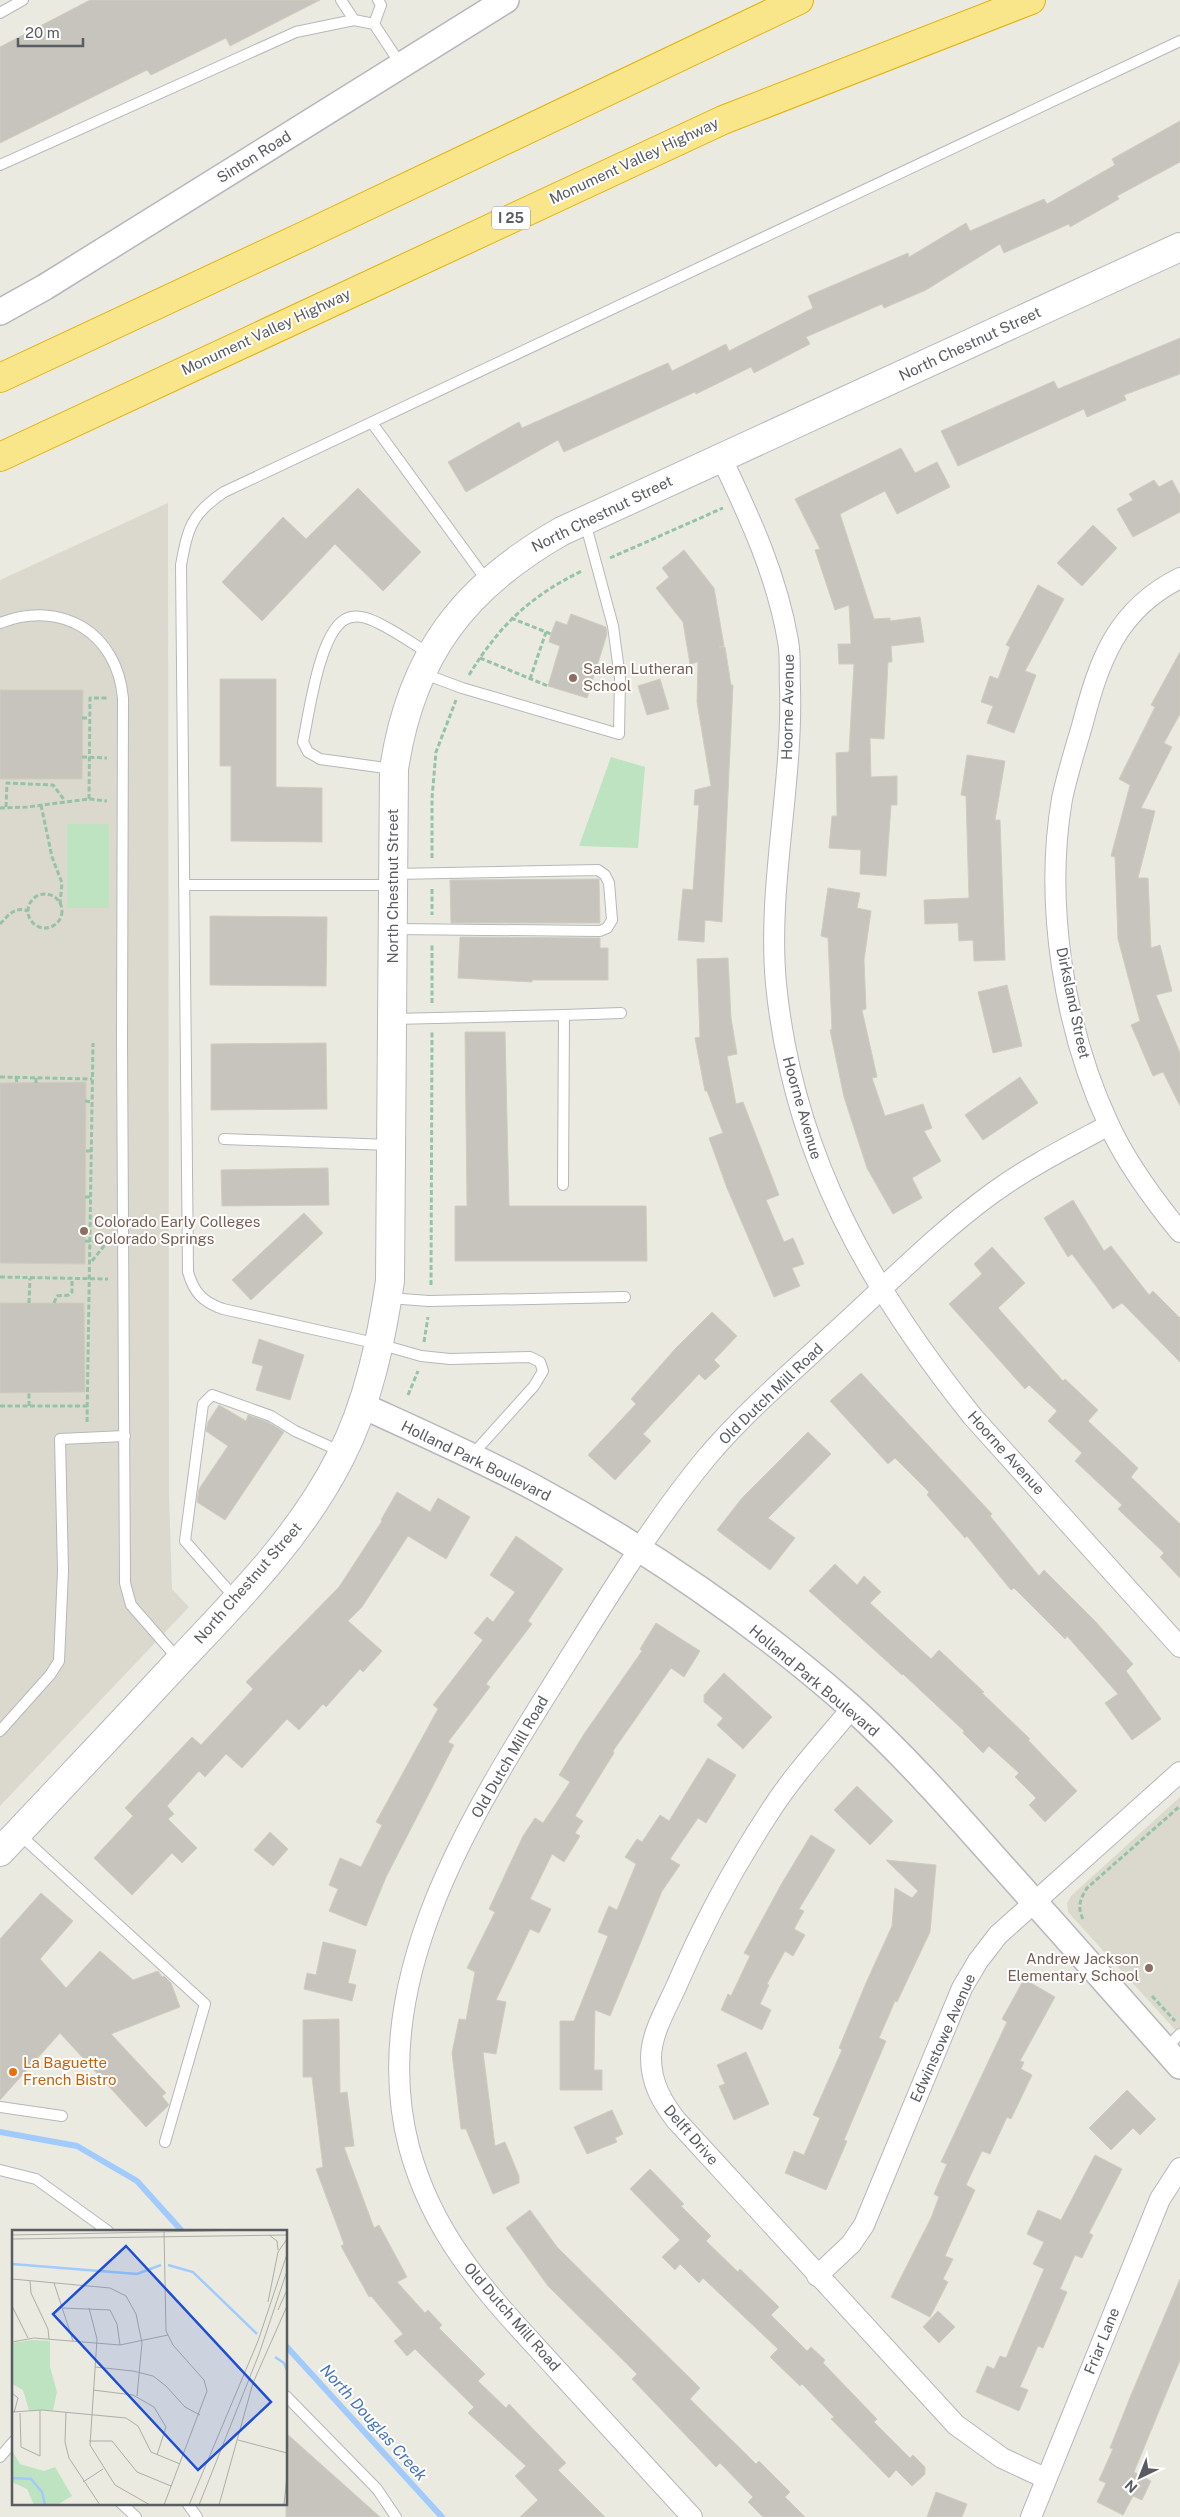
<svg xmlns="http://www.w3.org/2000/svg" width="1180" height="2517" font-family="'Public Sans',sans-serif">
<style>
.education{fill:#dbd9ce}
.green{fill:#bde3c0}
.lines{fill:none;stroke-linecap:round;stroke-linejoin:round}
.stream{stroke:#a0cbfc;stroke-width:6}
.building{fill:#c6c4bd;stroke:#d0ccbf}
.service-casing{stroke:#b6b7bd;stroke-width:12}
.minor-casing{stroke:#b6b7bd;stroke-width:22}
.tertiary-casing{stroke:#b6b7bd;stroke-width:28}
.secondary-casing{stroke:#b6b9bf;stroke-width:30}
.motorway-casing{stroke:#e3b208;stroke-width:30}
.path{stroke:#96c3a7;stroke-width:3;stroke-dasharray:5 2.5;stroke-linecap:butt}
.service{stroke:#fff;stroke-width:10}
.minor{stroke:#fff;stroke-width:20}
.tertiary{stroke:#fff;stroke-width:25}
.secondary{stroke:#fff;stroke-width:28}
.motorway{stroke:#f9e68a;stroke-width:28}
.education-dot{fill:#8d6e63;stroke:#fff;stroke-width:2}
.food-dot{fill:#e8710a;stroke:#fff;stroke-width:2}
.labels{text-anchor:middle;stroke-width:4;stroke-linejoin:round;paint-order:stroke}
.shield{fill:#fff;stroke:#8b8d90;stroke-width:1}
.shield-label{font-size:14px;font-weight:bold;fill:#595c61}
.street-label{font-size:15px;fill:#595c61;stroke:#fff}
.education-label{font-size:15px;fill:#785e54;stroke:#fff;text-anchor:start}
.food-label{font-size:15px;fill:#c56008;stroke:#fff;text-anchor:start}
.water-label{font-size:16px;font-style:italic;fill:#4474bd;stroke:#fff}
.inset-river{fill:none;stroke:#a0cbfc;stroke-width:2.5}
.inset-road{fill:none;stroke:#adada9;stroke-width:1}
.view{fill:#1d4ed8;fill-opacity:0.15;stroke:#1d4ed8;stroke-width:2.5}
.inset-edge{fill:none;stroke:#595c61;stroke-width:2.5}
</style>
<rect width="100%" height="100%" fill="#ebeae0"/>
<g class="education">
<polygon points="168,503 169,1496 172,1589 189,1607 0,1806 0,580"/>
<polygon points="1180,1797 1180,2035 1068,1912 1067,1903 1072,1895"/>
</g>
<g class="green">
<polygon points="611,757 645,767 638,848 579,846"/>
<rect x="67" y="824" width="42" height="84"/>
</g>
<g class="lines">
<g class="stream">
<polyline points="0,2132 77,2146 137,2181 182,2231"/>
<polyline points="286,2346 442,2517"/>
</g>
</g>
<g class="building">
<polygon points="90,0 320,0 230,46 226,38 151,75 147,70 0,143 0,47"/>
<polygon points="1180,121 1180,162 1117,196 1119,199 1070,227 1069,224 1004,253 1000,244 926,290 884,308 882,304 806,337 810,344 754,373 751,367 696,394 695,392 564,452 558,440 466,492 448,462 519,422 522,428 668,363 672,371 726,344 729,351 813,308 808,296 908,253 909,257 966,223 970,231 1044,199 1047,204 1115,165 1112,159"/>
<polygon points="1180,338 1180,374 1124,395 1126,400 1087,417 1084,409 958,466 941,431 1054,381 1058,389"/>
<polygon points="901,448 915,473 937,462 950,487 897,514 885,491 840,514 874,619 890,618 890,621 920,617 924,642 891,646 892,662 888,662 884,739 870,738 871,777 897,776 897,805 891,805 886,876 860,874 861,850 829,848 832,816 837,816 836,753 849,752 854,664 839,664 838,644 851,644 849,605 835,610 815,550 820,549 795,499"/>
<polygon points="1154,480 1159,487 1172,480 1180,495 1180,512 1133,537 1117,509 1133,500 1129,494"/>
<polygon points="358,488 421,552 383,591 335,544 262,621 222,582 283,517 306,539"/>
<polygon points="1093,525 1117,548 1082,586 1057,563"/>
<polygon points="684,550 714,588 724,646 719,647 725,647 731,685 733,685 722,922 705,920 704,942 678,940 683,889 693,890 699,805 694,805 695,790 711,786 697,702 698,662 690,664 683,622 656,588 669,577 662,568"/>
<polygon points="1038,585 1064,599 1025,671 1036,675 1014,733 987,723 993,706 981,702 990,676 998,679 1010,647 1006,645"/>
<polygon points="571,614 606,627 607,634 587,698 548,686 560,646 549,642 551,634 556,621 567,625"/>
<polygon points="1180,652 1180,714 1164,743 1172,747 1141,808 1155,811 1138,878 1148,878 1151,948 1160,945 1172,991 1156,995 1180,1053 1180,1106 1163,1072 1153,1076 1131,1025 1140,1021 1118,939 1115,857 1111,856 1130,785 1119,779 1155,707 1151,705"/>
<polygon points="220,679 276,679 276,787 322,788 322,842 231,841 231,766 220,766"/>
<polygon points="660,679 669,709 647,715 638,686"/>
<polygon points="0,690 83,690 82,779 0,779"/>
<polygon points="967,755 1005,761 995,820 1000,820 1005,960 974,961 973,940 959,941 958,923 925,924 924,900 969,898 966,796 961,795"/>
<polygon points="450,880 599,879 600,923 451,923"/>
<polygon points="828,888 860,893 857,908 871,911 864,960 866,1009 862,1010 877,1077 872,1078 885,1116 923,1104 932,1128 924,1131 941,1161 912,1178 922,1198 893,1214 867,1168 844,1097 830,1030 832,1029 828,938 821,936"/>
<polygon points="210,916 327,917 326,986 210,985"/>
<polygon points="460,937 600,938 600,948 608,948 608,980 532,980 532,982 458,978"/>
<polygon points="728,958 731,1018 737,1054 727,1056 736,1104 743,1102 779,1195 766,1200 784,1242 793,1238 804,1264 792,1268 800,1286 774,1297 727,1188 709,1138 723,1133 707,1091 705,1091 695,1038 700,1037 697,959"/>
<polygon points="1007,985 1022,1046 993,1053 978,992"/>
<polygon points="465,1032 505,1032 509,1206 646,1206 647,1261 455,1261 455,1206 467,1206"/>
<polygon points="326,1043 327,1109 211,1110 211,1044"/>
<polygon points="1020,1077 1038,1103 983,1140 965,1115"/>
<polygon points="86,1082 85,1264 0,1263 0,1083"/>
<polygon points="328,1168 329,1205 222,1206 221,1170"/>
<polygon points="1073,1200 1104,1251 1111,1246 1149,1295 1153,1291 1180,1318 1180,1362 1122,1303 1113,1309 1072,1254 1068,1257 1044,1218"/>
<polygon points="304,1213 323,1233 251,1300 232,1280"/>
<polygon points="992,1247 1025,1283 998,1308 1063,1381 1065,1379 1098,1410 1088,1421 1138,1468 1131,1477 1180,1524 1180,1578 1160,1557 1164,1553 1118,1509 1122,1505 1075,1461 1082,1453 1048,1421 1057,1411 1029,1385 1025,1389 949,1304 982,1274 974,1264"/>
<polygon points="0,1303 84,1303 85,1392 0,1393"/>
<polygon points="712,1312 737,1336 714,1360 720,1366 705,1380 699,1374 643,1434 651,1441 615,1480 588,1455 636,1404 631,1399 675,1349"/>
<polygon points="259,1339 304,1355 290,1400 256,1390 263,1366 252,1363"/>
<polygon points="861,1373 992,1514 990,1516 1039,1576 1044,1570 1095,1621 1133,1664 1126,1671 1161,1719 1132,1740 1105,1703 1118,1694 1067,1636 1065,1639 1014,1588 1011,1590 967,1536 965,1538 927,1495 929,1492 895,1458 888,1464 830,1401"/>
<polygon points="219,1405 246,1421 248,1415 268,1422 284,1432 225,1520 197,1502 199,1489 228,1446 206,1431 208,1422"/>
<polygon points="808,1432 831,1454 768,1518 795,1538 770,1570 717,1530 742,1498"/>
<polygon points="397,1492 430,1512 438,1498 470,1517 446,1559 408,1536 362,1607 348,1621 382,1651 363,1672 360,1669 326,1707 323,1704 299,1730 287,1719 242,1768 226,1754 205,1777 199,1771 167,1806 174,1814 168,1819 197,1848 182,1863 172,1853 132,1895 94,1858 133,1816 125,1808 192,1737 201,1745 253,1689 246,1682 339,1587 382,1521 381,1520"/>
<polygon points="516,1536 563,1569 528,1621 532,1624 486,1684 490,1687 448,1742 454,1745 386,1877 366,1926 329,1911 338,1889 329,1885 340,1858 361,1867 382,1825 376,1822 438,1709 433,1705 483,1640 474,1633 487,1617 493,1622 515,1592 490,1575"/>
<polygon points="835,1564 857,1585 864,1576 881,1592 870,1603 931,1659 939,1650 984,1692 982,1693 1030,1739 1028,1740 1077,1791 1045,1822 1029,1805 1036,1798 1015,1777 1019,1773 989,1746 983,1753 963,1733 964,1731 903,1674 902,1675 809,1591"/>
<polygon points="656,1623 700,1651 684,1677 671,1668 613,1751 614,1753 575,1816 583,1821 575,1833 580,1836 564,1862 552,1854 530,1899 551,1909 539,1933 530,1929 496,2000 506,2002 496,2054 483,2052 495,2146 505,2142 519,2176 519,2183 493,2194 466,2129 461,2129 452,2053 459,2019 466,2020 475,1972 467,1968 495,1912 489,1909 523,1836 535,1818 543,1823 570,1782 559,1775 584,1734 642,1651 640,1649"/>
<polygon points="724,1673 772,1717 743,1749 717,1725 723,1718 704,1702 704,1695"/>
<polygon points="708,1758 736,1775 706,1823 698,1818 670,1859 680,1865 662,1891 610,2016 595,2010 594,2070 602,2070 602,2090 560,2090 560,2021 574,2021 608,1936 598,1932 609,1906 617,1910 636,1864 625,1857 637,1839 642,1842 660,1815 669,1821"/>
<polygon points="857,1786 893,1821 870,1845 834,1810"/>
<polygon points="270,1832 288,1849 273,1866 254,1850"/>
<polygon points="811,1835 835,1850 799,1909 804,1911 794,1929 805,1935 793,1956 785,1951 767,1984 769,1985 760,2004 771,2010 762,2030 721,2010 728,1994 731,1996 750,1956 744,1953 782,1883"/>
<polygon points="886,1860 936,1865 930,1932 897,2002 895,2001 879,2038 886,2041 844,2140 847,2141 826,2190 785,2173 794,2151 804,2155 820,2118 813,2115 842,2050 839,2048 866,1983 892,1926 895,1888 912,1898 918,1891"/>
<polygon points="41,1893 73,1921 40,1959 66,1988 100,1951 133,1980 158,1971 162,1977 164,1976 171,1983 180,2007 111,2034 166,2093 162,2096 169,2105 146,2127 60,2033 0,2100 0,1939"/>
<polygon points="323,1942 356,1950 348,1983 356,1985 352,2001 304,1989 307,1973 316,1975"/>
<polygon points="1024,1979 1055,1997 1020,2061 1024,2062 1021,2069 1032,2075 1011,2119 1007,2117 990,2154 982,2151 966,2185 975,2190 945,2256 953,2259 943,2279 948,2282 930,2317 891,2297 931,2218 939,2197 934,2194 947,2164 941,2162 1007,2022 1002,2019"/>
<polygon points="339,2019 340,2093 347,2092 354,2146 344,2147 374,2228 379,2225 407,2277 397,2282 425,2313 428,2310 442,2325 439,2328 485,2374 478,2381 506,2408 509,2404 566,2463 558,2470 605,2517 520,2517 538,2500 515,2476 526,2466 468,2413 474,2407 415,2349 407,2356 394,2341 403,2334 371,2296 369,2297 341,2246 344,2244 316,2169 323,2167 312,2077 303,2077 303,2020"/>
<polygon points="746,2052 769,2104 734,2120 719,2086 725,2084 717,2065"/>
<polygon points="1127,2090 1156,2119 1140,2135 1133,2128 1111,2150 1089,2128"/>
<polygon points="612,2110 623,2134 615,2138 617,2142 587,2154 574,2127"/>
<polygon points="1095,2155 1122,2169 1089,2233 1093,2235 1082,2258 1075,2255 1060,2289 1067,2292 1043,2348 1038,2346 1020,2387 1028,2390 1019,2411 976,2392 987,2366 994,2369 1000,2356 1006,2358 1044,2269 1033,2264 1044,2242 1027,2234 1038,2210 1061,2220"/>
<polygon points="650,2169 684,2204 681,2206 711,2236 706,2241 738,2272 740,2269 779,2307 771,2315 807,2351 811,2347 825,2360 823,2363 877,2419 874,2422 910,2458 913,2455 925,2467 925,2474 912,2486 896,2470 889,2478 831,2419 834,2417 802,2384 800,2386 770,2357 778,2349 703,2278 699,2283 680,2264 675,2270 662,2257 680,2240 630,2189"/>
<polygon points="530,2210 557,2247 700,2388 690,2399 756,2464 759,2461 790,2492 785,2497 805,2517 763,2517 748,2502 753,2497 720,2463 716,2467 632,2379 637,2374 548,2286 506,2228"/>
<polygon points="1180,2279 1180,2360 1134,2472 1151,2481 1142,2500 1133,2496 1123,2515 1097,2502 1106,2483 1099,2480 1113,2449 1110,2448 1131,2395"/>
<polygon points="938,2311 955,2327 939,2343 923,2327"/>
<polygon points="286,2433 380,2517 286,2517"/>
<polygon points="936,2492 967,2504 962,2517 927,2517"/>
</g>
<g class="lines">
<defs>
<g id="service">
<polyline points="341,0 354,20 374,24 401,65"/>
<polyline points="0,13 23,0"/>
<polyline points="374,24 381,5 378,0"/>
<polyline points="0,165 296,32 354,20"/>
<polyline points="372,423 487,581"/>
<path d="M0,623c62,-24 117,10 123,75l-1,345 3,540 6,22 48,55"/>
<polyline points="422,673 462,688 619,734 620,678 613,626 585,522"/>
<path d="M393,769l-73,-10 -12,-7 -5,-10c6,-29 16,-106 41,-122 6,-4 15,-4 22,-2 18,5 47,26 64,36"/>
<polyline points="184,885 393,885"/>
<polyline points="394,929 600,931 607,928 612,920 609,883 605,875 598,870 395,874"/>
<polyline points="564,1015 621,1013"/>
<polyline points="393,1019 564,1015 563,1185"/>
<polyline points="224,1139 390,1145"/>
<polyline points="389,1298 429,1301 625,1297"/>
<path d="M472,1455l62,-69 9,-15 -3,-9 -10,-5 -80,2 -29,-3 -42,-12 -156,-35c-20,-7 -29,-16 -35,-37l-7,-707c7,-37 10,-51 43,-73l956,-451"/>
<polyline points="236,1599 185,1541 203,1404 212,1395 271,1416 295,1431 342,1452"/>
<polyline points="0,1731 50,1675 59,1661 63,1571 60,1439 125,1436"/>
<polyline points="19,1834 205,2004 165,2142"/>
<polyline points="1165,2049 1180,2034"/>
<polyline points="0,2107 62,2116"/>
<polyline points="0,2170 36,2179 108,2231"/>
<polyline points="286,2396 377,2489 396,2517"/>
<polyline points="0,2457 14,2441"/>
<polyline points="121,2503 136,2517"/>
<polyline points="187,2503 197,2517"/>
</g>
<g id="minor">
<path d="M722,459c28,59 55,117 66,182 3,15 1,31 2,46 3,99 -23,200 -14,297 17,170 92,302 197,433l207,230"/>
<path d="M1180,578c-64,32 -81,83 -98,148 -7,24 -15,49 -20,73 -18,105 2,230 47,326 18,39 44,74 71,107"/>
<path d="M852,1708c-28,34 -59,67 -83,105 -36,55 -67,113 -93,174 -10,22 -25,47 -25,71 0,25 11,44 25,62l280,305 46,33 43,20"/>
<polyline points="817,2276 851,2244 864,2225 962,1988 978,1961 998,1935 1180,1772"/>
<path d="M692,2517c-44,-48 -88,-96 -132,-144 -65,-72 -125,-129 -151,-226 -45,-172 71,-346 158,-485 44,-70 87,-141 140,-205 38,-45 84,-84 127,-124 52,-47 103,-100 160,-141 36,-26 76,-46 115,-67"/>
<polyline points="1031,2517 1160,2199 1180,2168"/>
</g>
<g id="tertiary">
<polyline points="0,312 45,287 506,0"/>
<path d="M361,1405c59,27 118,53 174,83 111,60 222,136 316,219 52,47 98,99 144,151 62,69 124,139 185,208"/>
</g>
<path id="secondary" d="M0,1852c60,-64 121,-128 181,-193 59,-62 120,-124 159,-201 28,-54 41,-117 50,-177l4,-512c17,-113 69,-182 168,-238l618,-284"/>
<g id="motorway">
<polyline points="0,378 308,234 799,0"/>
<polyline points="0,457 723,120 1031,0"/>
</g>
</defs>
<use href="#service" class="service-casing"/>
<use href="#minor" class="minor-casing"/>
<use href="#tertiary" class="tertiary-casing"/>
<use href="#secondary" class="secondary-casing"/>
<use href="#motorway" class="motorway-casing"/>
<g class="path">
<polyline points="610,558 723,508"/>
<polyline points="511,618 551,634"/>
<polyline points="480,658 548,686"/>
<path d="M469,675c30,-49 61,-79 113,-104"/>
<polyline points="530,679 546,632"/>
<polyline points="82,718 89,718"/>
<polyline points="82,757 107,758"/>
<polyline points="89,799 90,698 107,698"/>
<polyline points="41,805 52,857 62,883 60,904"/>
<polyline points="6,807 7,783 53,785 65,801"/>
<polyline points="0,808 27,807 89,799 107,801"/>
<polyline points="432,858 432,798 436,752 456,700"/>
<polyline points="432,889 432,915"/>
<circle cx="45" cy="911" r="17"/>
<path d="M0,924c9,-9 14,-18 28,-13"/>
<polyline points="432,1003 432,944"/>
<polyline points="0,1077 92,1079"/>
<polyline points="16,1077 17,1083"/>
<polyline points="36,1083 36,1077"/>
<polyline points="85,1101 92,1102"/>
<polyline points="86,1151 92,1151"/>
<polyline points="85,1197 91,1197"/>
<polyline points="85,1241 107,1242"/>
<polyline points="92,1261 107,1242"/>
<polyline points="0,1277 108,1279"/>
<polyline points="431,1285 432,1032"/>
<polyline points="29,1303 30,1278"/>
<polyline points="54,1303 57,1296 69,1295 72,1292 72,1279"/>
<polyline points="424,1342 428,1317"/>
<polyline points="408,1395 418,1371"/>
<polyline points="0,1406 88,1406"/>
<polyline points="29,1406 29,1393"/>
<polyline points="87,1422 93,1043"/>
<path d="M1083,1919c-6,-12 -3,-20 4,-31l93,-82"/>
<polyline points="1152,1996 1175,2021"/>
</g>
<use href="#service" class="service"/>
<use href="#minor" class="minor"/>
<use href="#tertiary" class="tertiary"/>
<use href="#secondary" class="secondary"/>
<use href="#motorway" class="motorway"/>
</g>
<g class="education-dot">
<circle cx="573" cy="678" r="5"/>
<circle cx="84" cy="1231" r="5"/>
<circle cx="1149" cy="1968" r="5"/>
</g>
<circle class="food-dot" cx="13" cy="2072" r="5"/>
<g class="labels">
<rect class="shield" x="492" y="206.5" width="38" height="23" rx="4"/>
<g class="shield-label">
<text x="511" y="223">I 25</text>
</g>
<g class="street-label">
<text transform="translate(254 157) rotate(-32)" y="5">Sinton Road</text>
<text transform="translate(634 161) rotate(-25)" y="5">Monument Valley Highway</text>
<text transform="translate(266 332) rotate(-25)" y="5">Monument Valley Highway</text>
<text transform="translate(970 344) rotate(-25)" y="5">North Chestnut Street</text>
<text transform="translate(602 514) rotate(-26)" y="5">North Chestnut Street</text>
<text transform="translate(788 707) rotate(-89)" y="5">Hoorne Avenue</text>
<text transform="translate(393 886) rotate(-90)" y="5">North Chestnut Street</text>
<text transform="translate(1073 1003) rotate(78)" y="5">Dirksland Street</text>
<text transform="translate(802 1108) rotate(74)" y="5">Hoorne Avenue</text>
<text transform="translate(771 1394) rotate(-44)" y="5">Old Dutch Mill Road</text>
<text transform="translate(1006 1453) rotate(48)" y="5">Hoorne Avenue</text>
<text transform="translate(476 1461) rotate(26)" y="5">Holland Park Boulevard</text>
<text transform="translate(248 1583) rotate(-49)" y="5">North Chestnut Street</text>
<text transform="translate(814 1681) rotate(40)" y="5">Holland Park Boulevard</text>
<text transform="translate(510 1757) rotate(-60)" y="5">Old Dutch Mill Road</text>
<text transform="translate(943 2038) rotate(-66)" y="5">Edwinstowe Avenue</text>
<text transform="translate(691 2135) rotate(49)" y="5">Delft Drive</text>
<text transform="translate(512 2317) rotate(49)" y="5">Old Dutch Mill Road</text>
<text transform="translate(1102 2341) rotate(-68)" y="5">Friar Lane</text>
</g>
<g class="education-label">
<text x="583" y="674">Salem Lutheran<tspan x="583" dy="17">School</tspan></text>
<text x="94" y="1227">Colorado Early Colleges<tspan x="94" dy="17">Colorado Springs</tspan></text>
<text x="1139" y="1964" text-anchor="end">Andrew Jackson<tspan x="1139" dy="17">Elementary School</tspan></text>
</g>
<g class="food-label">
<text x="23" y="2068">La Baguette<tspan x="23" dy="17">French Bistro</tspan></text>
</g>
<g class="water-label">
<text transform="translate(374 2422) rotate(48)" y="6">North Douglas Creek</text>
</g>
</g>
<g transform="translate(12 2230)">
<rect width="275" height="275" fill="#ebeae0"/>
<path d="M20,110l18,1v26l7,25 -4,18h-24l-6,-20 -11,-6v-41zM0,221l8,13 24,7 11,-4 17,29 -15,9h-23l-7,-16 -15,-7z" fill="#bde3c0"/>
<path class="inset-river" d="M0,34l125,10 24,-9M156,35l25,7 64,62M263,127l9,6 3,7M0,248l19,1 11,13 3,13"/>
<path class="inset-road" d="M0,5l242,-5M257,5l8,6 1,9M0,9l275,-4M0,49l98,9 16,8 10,18 6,29 -5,53M18,51l1,12 17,36 1,10M42,53l19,58M256,72l10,-50 9,-13M0,76l16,32M51,78l47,2 7,14 3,21M77,78l8,31 -7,106 25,40 35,20M266,80l9,-20M0,112l22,-4 86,7 48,-10M83,137l38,4 20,5 13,10 19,21 15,8M81,160l40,5 21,12 12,20 -9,28M0,163l6,5 -4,15M0,182l30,-2 84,8 12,8 13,26 29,12M54,182l-1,30 4,16 31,47M8,183l1,34 19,9v-46M226,210l49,13M77,211h23l25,31 34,14M71,252l20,-13M152,275l43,-114 -3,-11 -31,-35 -7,-14 -2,-99M177,275l69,-164 29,-87M187,275l60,-151 28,-83M207,275l34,-122 34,-77M272,275l3,-29"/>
<path class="view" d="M114,16l145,156 -73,68 -145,-156z"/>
<rect width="275" height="275" class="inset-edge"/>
</g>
<g transform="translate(1140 2477) rotate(223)" stroke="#ffffff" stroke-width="4" paint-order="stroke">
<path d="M0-4L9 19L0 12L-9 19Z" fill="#595c61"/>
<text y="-8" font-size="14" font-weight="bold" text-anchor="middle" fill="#595c61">N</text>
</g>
<path d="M18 38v8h65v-8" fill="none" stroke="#595c61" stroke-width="2.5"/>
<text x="25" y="38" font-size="15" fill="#595c61" stroke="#ffffff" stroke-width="4" paint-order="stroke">20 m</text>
</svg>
